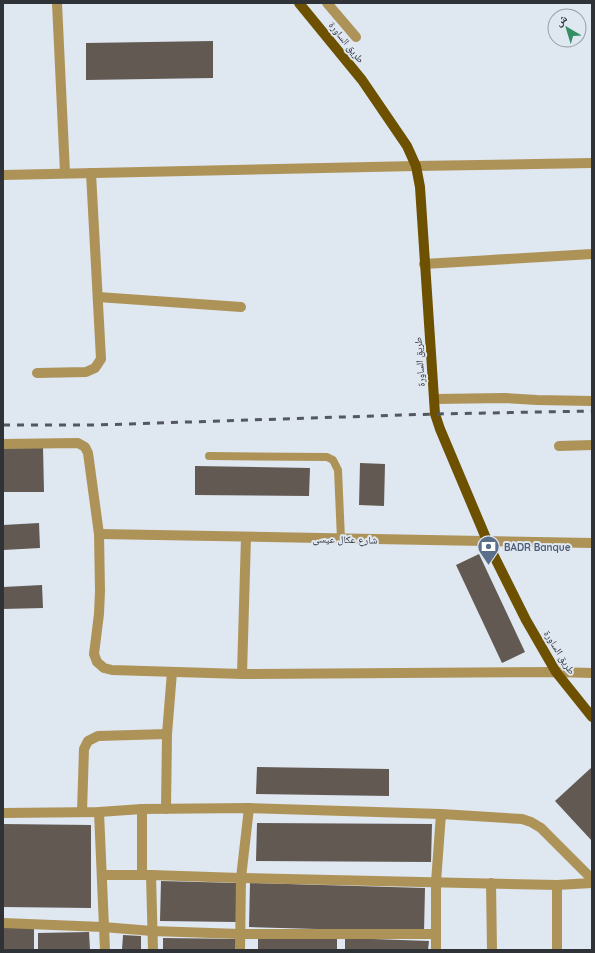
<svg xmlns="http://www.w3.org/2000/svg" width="595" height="953" font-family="Quicksand,'Noto Naskh Arabic',sans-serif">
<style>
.building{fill:#625953}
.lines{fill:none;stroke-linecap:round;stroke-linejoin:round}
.service{stroke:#ae9359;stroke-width:8}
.minor{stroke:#ae9359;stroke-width:10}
.primary{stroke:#6d5000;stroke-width:10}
.rail{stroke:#54585e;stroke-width:3;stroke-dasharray:7 7;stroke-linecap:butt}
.labels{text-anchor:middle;stroke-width:4;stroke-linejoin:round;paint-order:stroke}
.street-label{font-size:10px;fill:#2f3236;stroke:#dfe7f1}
.service-label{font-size:10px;font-weight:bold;fill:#4e5e75;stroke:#dfe7f1;text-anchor:start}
</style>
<rect width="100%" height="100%" fill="#dfe7f1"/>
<g class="building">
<polygon points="213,41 213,78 86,80 86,43"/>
<polygon points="3,447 43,447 44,492 3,492"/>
<polygon points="360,463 385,464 384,506 359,505"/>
<polygon points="195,466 310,468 309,496 195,495"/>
<polygon points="39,523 40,548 3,550 3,525"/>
<polygon points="479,554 525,652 502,663 456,565"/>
<polygon points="42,585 43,608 3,609 3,587"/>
<polygon points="257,767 389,769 389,796 256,794"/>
<polygon points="592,767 592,841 555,801"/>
<polygon points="257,823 432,824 431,862 256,861"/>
<polygon points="3,824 91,825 91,908 3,907"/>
<polygon points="161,881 237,883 236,922 160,921"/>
<polygon points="250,883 425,888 424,932 249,927"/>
<rect x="3" y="928" width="31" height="22"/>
<polygon points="89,932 90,950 38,950 38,933"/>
<polygon points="123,935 141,936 141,950 122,950"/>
<polygon points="258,936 337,938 337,950 258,950"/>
<polygon points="163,938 240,939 240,950 163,950"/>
<polygon points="345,938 429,941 428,950 345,950"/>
</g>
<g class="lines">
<polyline class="service" points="209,456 327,457 333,460 338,470 341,539"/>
<g class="minor">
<polyline points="57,3 65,173"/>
<polyline points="327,3 356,37"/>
<polyline points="3,175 416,166 592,163"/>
<polyline points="424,264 592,254"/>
<polyline points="98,297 241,307"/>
<polyline points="37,373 86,372 95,368 101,359 91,173"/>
<polyline points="434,399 505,398 537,400 592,401"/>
<polyline points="3,444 78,443 85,447 88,453 99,534 100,591 99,614 94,654 97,662 104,668 112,670 242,674 556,672 592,673"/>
<polyline points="559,446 592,445"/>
<polyline points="99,534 592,543"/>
<polyline points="242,674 246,537"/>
<polyline points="166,809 167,734 172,672"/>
<polyline points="82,812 84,749 88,741 98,736 167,734"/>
<polyline points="99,812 105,950"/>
<polyline points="3,813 99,812 142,809 249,808 441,814 522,819 531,822 541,828 592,879"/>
<polyline points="102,875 151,875 241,878 557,885 592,883"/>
<polyline points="142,875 142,809"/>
<polyline points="151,875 153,950"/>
<polyline points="491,883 492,950"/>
<polyline points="557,885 557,950"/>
<polyline points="3,923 103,927 152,931 240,934 436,934"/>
<polyline points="240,950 241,878 249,808"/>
<polyline points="436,950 436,882 441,814"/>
</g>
<polyline class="primary" points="299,3 362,80 407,146 416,166 420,187 435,414 440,429 491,550 526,620 556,672 592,717"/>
<polyline class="rail" points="3,425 96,425 435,414 592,411"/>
</g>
<defs>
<symbol id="bank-pin" viewBox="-11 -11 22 30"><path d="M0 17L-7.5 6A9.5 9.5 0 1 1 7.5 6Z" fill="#5c6f8a" stroke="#dfe7f1"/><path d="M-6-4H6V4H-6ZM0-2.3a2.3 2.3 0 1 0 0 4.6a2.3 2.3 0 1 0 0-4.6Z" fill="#fff"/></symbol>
</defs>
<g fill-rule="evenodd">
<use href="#bank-pin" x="476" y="534" width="25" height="34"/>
</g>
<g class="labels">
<g class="street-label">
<text transform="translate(347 42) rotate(51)" y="4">طريق الساورة</text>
<text transform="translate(419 362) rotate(-94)" y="4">طريق الساورة</text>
<text transform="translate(345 539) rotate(1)" y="4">شارع عكال عيسى</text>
<text transform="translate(560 652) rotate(58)" y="4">طريق الساورة</text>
</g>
<g class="service-label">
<text x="504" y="551">BADR Banque</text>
</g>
</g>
<rect width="595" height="953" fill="none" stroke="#2f3236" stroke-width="8"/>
<g transform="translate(567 28) rotate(322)"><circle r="19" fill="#dfe7f1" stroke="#999fa6"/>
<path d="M0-3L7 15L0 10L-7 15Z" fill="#348f65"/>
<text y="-6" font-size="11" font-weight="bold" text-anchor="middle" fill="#2f3236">ش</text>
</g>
</svg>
